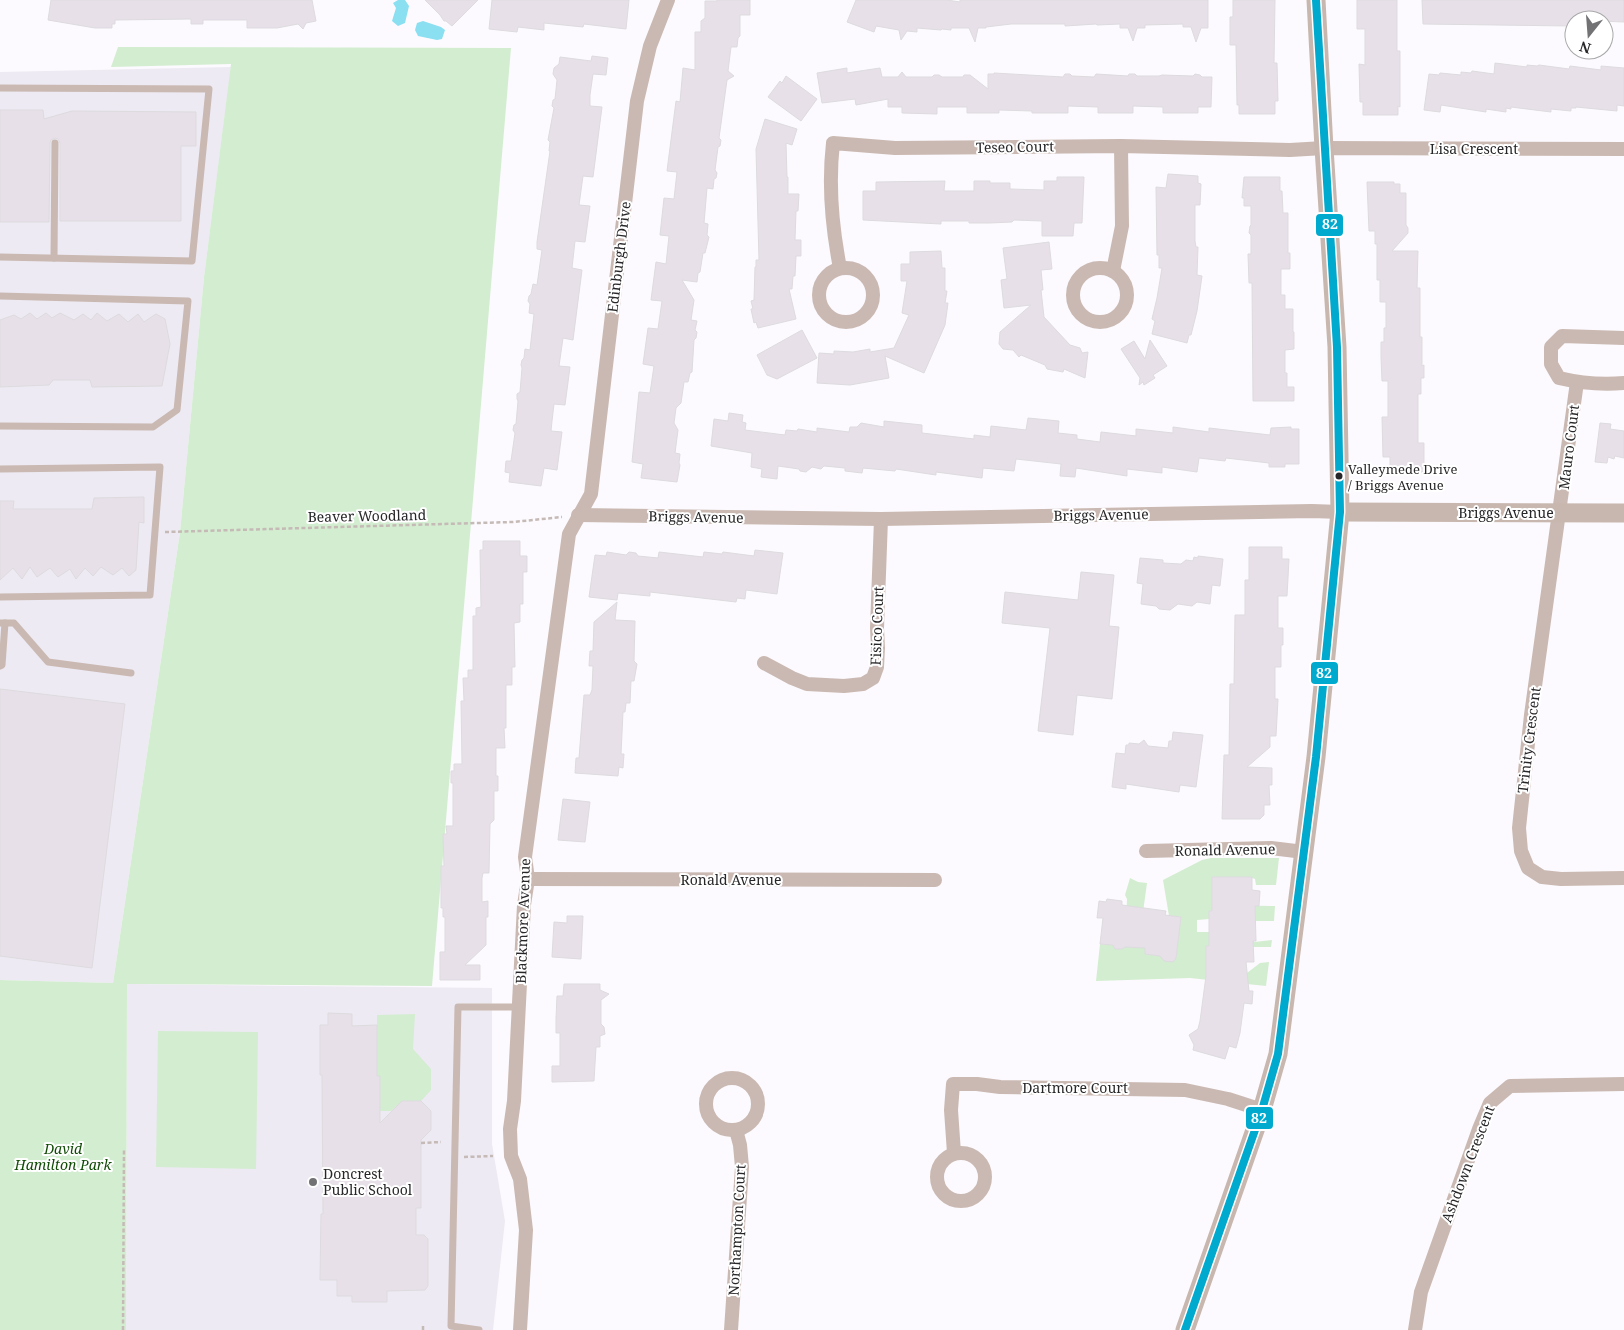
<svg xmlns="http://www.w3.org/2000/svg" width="1624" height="1330" font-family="'Noto Serif',serif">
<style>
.built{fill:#edeaf3}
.green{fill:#d3edd0}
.water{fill:#8adff1}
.building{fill:#e7e0e9;stroke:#dddbde}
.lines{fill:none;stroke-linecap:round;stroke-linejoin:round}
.path{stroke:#c5bab6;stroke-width:2.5;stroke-dasharray:4 2.5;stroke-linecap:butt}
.lane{stroke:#cab9b2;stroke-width:7}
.street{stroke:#cab9b2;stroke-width:14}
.secondary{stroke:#c8b7af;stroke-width:19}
.bus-1-casing{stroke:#fff;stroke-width:11}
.bus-1{stroke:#00a9ce;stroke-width:8}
.bus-dot{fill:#272729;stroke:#fff;stroke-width:2}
.poi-dot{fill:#727174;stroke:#fff;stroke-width:2}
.labels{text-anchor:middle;stroke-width:4;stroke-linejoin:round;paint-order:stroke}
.bus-label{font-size:13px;fill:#272729;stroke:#fff;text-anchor:start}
.street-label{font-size:14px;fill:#272729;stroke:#fff}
.park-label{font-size:14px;font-style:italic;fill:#104b05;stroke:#fff}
.poi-label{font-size:14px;fill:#272729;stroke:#fff;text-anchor:start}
.line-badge{stroke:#fff;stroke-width:2}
.badge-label{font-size:14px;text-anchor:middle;font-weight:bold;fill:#fff}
</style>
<rect width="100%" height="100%" fill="#fcfafe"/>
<g class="built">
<polygon points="231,67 204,277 180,532 113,983 0,980 0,72"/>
<polygon points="127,984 492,988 492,1144 505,1221 493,1330 126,1330"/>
</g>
<g class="green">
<polygon points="118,47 511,48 432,986 127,984 126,1330 0,1330 0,980 113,983 180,532 204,277 231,64 111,67"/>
<polygon points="1211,858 1279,858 1276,885 1256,885 1255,879 1249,877 1212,877 1212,905 1275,906 1274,921 1255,921 1246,911 1209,911 1209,919 1197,920 1197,932 1209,932 1209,939 1254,941 1254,942 1272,940 1271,947 1206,947 1206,976 1247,973 1260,963 1269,962 1266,986 1190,978 1096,981 1100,944 1113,945 1116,949 1122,949 1125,947 1127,899 1125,895 1130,878 1138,882 1147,883 1140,934 1147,935 1145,954 1160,956 1173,961 1176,958 1181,917 1169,916 1163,880 1202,860"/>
<polygon points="415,1014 413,1049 431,1069 431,1090 421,1101 402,1101 391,1111 380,1111 380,1076 377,1076 377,1015"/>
<polygon points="158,1031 258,1032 256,1169 156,1167"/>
</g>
<g class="water">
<polygon points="398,0 405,0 409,6 405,23 398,26 392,21 396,8 393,3"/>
<polygon points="423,21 441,27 445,30 442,39 437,40 418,36 415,30 417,23"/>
</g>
<g class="building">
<polygon points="51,0 312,0 316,21 306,23 303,29 298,24 277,28 247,28 247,20 203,20 203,24 191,24 191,19 115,20 115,24 112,24 112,28 95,28 48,20"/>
<polygon points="425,0 478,0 452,26 446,21 444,21 440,15"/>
<polygon points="492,0 629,0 626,29 584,24 583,27 544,23 544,30 518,27 517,32 489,29"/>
<polygon points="717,0 750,0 750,15 740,15 740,36 738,38 737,47 731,47 728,71 734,76 727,80 719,138 721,140 720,146 718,147 715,170 717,173 716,178 714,179 713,189 707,188 704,223 708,224 707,235 709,237 705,253 703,253 700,272 698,273 697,282 682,280 694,300 691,320 697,321 695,330 697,332 696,338 694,340 692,372 690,373 688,382 684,382 681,403 676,408 674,423 678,430 675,453 680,454 679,463 680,465 677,482 641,478 643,464 632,462 639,392 650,393 654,366 643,364 648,328 658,329 662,301 651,300 656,262 666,264 669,236 660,235 664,198 674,199 677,172 667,171 676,101 680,102 683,68 695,70 695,32 701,32 701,21 705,18 705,1 717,1"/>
<polygon points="856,0 947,0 960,2 960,0 1208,0 1208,28 1201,28 1196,42 1191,27 1183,27 1183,24 1145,25 1145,28 1137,28 1133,41 1128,28 1120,28 1120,24 1097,25 1096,24 1065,26 1065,24 1011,24 986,27 986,28 978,28 975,42 969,28 951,28 951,30 942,29 941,30 917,28 917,32 907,31 901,40 899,30 876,26 874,32 847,22"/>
<polygon points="1233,0 1275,0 1274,63 1277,63 1278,101 1275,101 1275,114 1239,114 1239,105 1237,105 1236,45 1230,45 1230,17 1233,17"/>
<polygon points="1357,0 1397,0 1397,51 1400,51 1400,107 1398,106 1398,115 1363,115 1363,102 1360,102 1359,64 1365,65 1365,29 1357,29"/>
<polygon points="1422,0 1624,0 1624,22 1574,20 1574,23 1569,23 1570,26 1423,24"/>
<polygon points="592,56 608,58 606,75 593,74 590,95 590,106 602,107 593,177 583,176 579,205 590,206 585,242 575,241 572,268 582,270 573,340 563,338 559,366 570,367 565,405 554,404 552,421 551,431 562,432 557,470 544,468 541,486 509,482 510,473 505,472 506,461 511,461 515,433 513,430 514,425 516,424 518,401 517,399 517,394 520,392 522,368 521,365 522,360 524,358 525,349 530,350 534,314 529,313 530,304 528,301 529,296 531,294 533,284 537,285 542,250 537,249 537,242 550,151 549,151 550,142 548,140 554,108 552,106 553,100 555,99 557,80 553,74 554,68 559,64 560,57 591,61"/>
<polygon points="1495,63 1527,67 1527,65 1537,66 1539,65 1569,69 1570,66 1601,70 1601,66 1624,68 1624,106 1617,105 1617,111 1576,107 1576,108 1571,108 1571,111 1551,109 1551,112 1511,107 1511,109 1506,108 1506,112 1486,109 1486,112 1441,105 1440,112 1424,110 1429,74 1439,75 1440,73 1461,75 1461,72 1471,73 1472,71 1494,74"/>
<polygon points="847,68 847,73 880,68 882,77 898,77 902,72 906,77 932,77 934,75 939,75 942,77 963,77 964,75 970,75 988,89 988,74 994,74 994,73 1063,77 1065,74 1070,74 1072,76 1094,77 1096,74 1128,76 1129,74 1135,74 1137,76 1159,76 1162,75 1193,76 1195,74 1200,75 1202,77 1212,77 1211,107 1198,107 1198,113 1163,113 1163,107 1133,106 1133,113 1098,113 1098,107 1068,106 1068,113 1032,113 1032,111 999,110 999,113 967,113 967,107 937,107 937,114 902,113 902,107 888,107 888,99 856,105 855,99 822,103 817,73"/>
<polygon points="786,76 817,99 801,121 768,97 780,81 782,83"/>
<polygon points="0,110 43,110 44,119 72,111 196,112 196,146 181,146 181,221 60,221 60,143 58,139 55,138 51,140 50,143 49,222 0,222"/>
<polygon points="765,119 797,129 792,145 786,143 787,177 788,177 788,194 799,194 798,211 796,211 795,240 801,240 801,256 796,256 795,276 793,276 792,289 789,289 796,319 758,328 756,322 754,323 751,309 753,309 751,301 754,300 755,267 756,267 756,260 759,260 756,149"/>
<polygon points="1168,174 1198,176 1198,183 1201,184 1200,205 1195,205 1195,241 1196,247 1198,247 1197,275 1202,276 1197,311 1191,335 1189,335 1187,343 1152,334 1155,321 1152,319 1157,298 1162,268 1159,268 1159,255 1157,255 1156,187 1166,188"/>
<polygon points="1057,177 1084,177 1082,223 1074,223 1073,236 1042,236 1042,221 1014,220 1012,222 989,223 969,223 969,221 941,221 941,224 863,220 863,191 876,191 876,182 945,181 944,191 974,191 974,181 990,181 990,183 1010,183 1010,189 1044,190 1044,181 1057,181"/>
<polygon points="1244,177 1280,177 1280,191 1282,191 1283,213 1288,213 1288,253 1290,253 1290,269 1281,269 1281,295 1285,295 1285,309 1293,309 1293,332 1294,332 1294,349 1285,350 1285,373 1287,373 1287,387 1294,387 1294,401 1253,401 1252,283 1249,283 1248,254 1251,254 1251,235 1249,233 1250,226 1251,225 1251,206 1244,206 1244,198 1242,198"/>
<polygon points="1367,182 1394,182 1394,184 1400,184 1400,193 1406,193 1406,225 1408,228 1408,233 1392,251 1418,251 1417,288 1420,288 1420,337 1422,337 1422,366 1424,365 1424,378 1421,378 1421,394 1418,394 1418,443 1424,443 1424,472 1390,472 1390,457 1383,457 1382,417 1388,417 1388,381 1382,381 1381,357 1381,342 1384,342 1384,328 1386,328 1386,302 1380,302 1380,280 1377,280 1377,244 1375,244 1375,231 1369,231"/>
<polygon points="1049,242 1052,269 1041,270 1043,290 1041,290 1044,317 1070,345 1080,348 1082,353 1088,352 1085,378 1064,369 1063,372 1047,369 1045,365 1021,355 1019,357 1013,350 1003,349 999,344 1000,332 1031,305 1004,308 1001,280 1007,279 1003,248"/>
<polygon points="941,251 942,268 945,268 945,291 947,291 945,303 948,303 945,325 924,373 885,356 889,378 850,385 817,383 819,353 834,354 834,351 853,352 870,349 870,352 894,348 909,315 902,313 907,281 901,281 901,264 910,264 910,252"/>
<polygon points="30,313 37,319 46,313 52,318 60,313 74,320 83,314 91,320 97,313 107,321 119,314 128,322 138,314 144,322 156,314 165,319 170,344 162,386 92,387 90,380 53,380 49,385 0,387 0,320 14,315 21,319"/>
<polygon points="802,330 817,358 777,379 767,375 757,355"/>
<polygon points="1150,340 1167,366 1153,375 1155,378 1144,385 1143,382 1139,385 1140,378 1121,349 1134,341 1145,359"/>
<polygon points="729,413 743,415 742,422 746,423 745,430 785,435 786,430 797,431 798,429 817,432 817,428 849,432 850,427 857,427 861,423 884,427 884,421 922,425 922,433 974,439 974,435 990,437 991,426 1026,430 1028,418 1059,421 1058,433 1077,435 1077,439 1100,442 1101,432 1136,436 1136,429 1173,433 1173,427 1209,432 1209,428 1270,435 1271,428 1291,427 1291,429 1299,429 1299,464 1285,464 1285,467 1269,467 1269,463 1226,458 1225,461 1199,458 1197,472 1162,467 1162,473 1127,469 1127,476 1076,468 1075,477 1060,476 1061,464 1016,459 1014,471 983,468 982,478 936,472 936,475 896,469 895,471 863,468 862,473 845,471 845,468 824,466 821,469 812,467 806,472 800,471 799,469 778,466 777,479 761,477 762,469 751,467 752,453 711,446 714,419 728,421"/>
<polygon points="1600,423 1611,424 1610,429 1624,431 1624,458 1615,456 1614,459 1608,457 1607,463 1595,462"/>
<polygon points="144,497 144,523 139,522 136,570 129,576 122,568 113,575 101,567 93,576 85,568 76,579 70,569 58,577 50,568 37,577 30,567 22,579 13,568 0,580 0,501 14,501 13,509 92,509 94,498"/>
<polygon points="483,541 520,541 520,556 527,556 527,572 523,572 523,604 520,604 520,622 514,623 515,667 512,667 512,685 506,685 506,728 504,728 505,748 496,748 496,776 498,776 498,791 494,791 494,820 490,824 489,873 483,873 482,878 482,902 488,901 488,917 486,917 486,945 465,965 480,965 480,980 440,980 440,952 445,952 445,917 443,917 443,908 441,908 441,866 444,866 443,834 447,834 446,826 453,826 453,783 451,783 451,771 454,771 454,764 462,764 461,701 464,701 463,678 468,678 468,670 473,670 473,616 476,616 476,608 481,607 480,550 483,550"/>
<polygon points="1249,547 1282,547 1282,559 1289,559 1287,596 1278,596 1278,628 1283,628 1283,645 1281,645 1281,667 1275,667 1275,699 1278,699 1276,736 1270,736 1270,747 1247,767 1272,768 1272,785 1269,785 1270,805 1264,805 1264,815 1260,819 1222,819 1224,755 1229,755 1230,684 1234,684 1235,615 1245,615 1245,580 1249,580"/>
<polygon points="755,550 783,553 777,594 746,590 745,599 737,598 736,602 650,592 650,596 618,593 617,600 589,597 595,555 606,556 607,552 626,555 629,552 636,553 638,556 658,558 659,552 703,557 704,552 722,554 723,552 754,556"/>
<polygon points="1198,556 1223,559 1220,586 1212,585 1210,604 1197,602 1192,606 1178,604 1170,610 1159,609 1156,606 1141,604 1143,584 1137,583 1140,558 1163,560 1163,563 1181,564 1186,560 1193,561 1194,557 1198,558"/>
<polygon points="1081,572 1114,575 1109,626 1119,627 1112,699 1077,695 1073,735 1038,731 1050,628 1002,623 1005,592 1078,600"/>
<polygon points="617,602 615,620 635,621 634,661 637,664 634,681 631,681 630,703 626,703 625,712 623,712 621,754 624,754 623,768 619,767 618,776 575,773 576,758 579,758 584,695 590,695 592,690 593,666 589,666 590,651 593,651 594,622"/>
<polygon points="0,689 125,704 92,968 0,956"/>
<polygon points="1173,732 1203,735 1196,787 1180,785 1179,792 1126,784 1126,789 1112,787 1116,753 1125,754 1126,745 1129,745 1129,743 1139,744 1144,740 1148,746 1168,748 1169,741 1172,741"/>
<polygon points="563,799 590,802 585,842 558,840"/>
<polygon points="1212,877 1252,877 1252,890 1260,891 1259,906 1255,906 1256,941 1253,941 1254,962 1246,962 1249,991 1253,991 1252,1004 1244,1003 1240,1033 1236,1048 1229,1046 1225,1059 1193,1050 1194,1045 1189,1035 1198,1029 1200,1021 1206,976 1206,946 1209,946 1209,911 1212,911"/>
<polygon points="1107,899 1122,901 1122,905 1166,911 1165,915 1181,917 1176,958 1173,962 1164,961 1160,956 1145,954 1145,948 1125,947 1122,949 1115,949 1113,945 1100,944 1103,918 1097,918 1099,901 1106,902"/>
<polygon points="567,916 583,916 581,959 552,957 554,922 567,923"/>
<polygon points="564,984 600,984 600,990 609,994 601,1000 601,1024 604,1027 605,1034 600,1036 600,1047 596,1047 594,1081 552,1082 552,1066 560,1066 560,1033 556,1033 556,1018 557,996 563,996"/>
<polygon points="328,1013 352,1014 352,1026 377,1025 377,1076 380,1076 380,1123 402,1101 421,1101 431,1111 431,1130 421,1140 421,1208 416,1208 416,1235 424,1235 428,1239 428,1286 425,1290 387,1291 387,1302 352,1302 352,1296 337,1296 337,1280 320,1280 321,1214 323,1214 322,1075 320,1075 320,1025 328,1025"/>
</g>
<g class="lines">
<g class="path">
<polyline points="165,532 513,522 562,517"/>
<polyline points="421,1143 441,1142"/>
<polyline points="464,1157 493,1156"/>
<polyline points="123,1330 124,1149"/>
<polyline points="423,1330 423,1326"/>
</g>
<g class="lane">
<polyline points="0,88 209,89 192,261 0,257"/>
<polyline points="54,258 55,143"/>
<polyline points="0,296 188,301 177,410 153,427 0,426"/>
<polyline points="0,469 160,467 150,595 0,597"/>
<polyline points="0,623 14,623 48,662 131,673"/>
<polyline points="0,666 2,665 5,623"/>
<polyline points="479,1330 451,1326 458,1007 520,1007"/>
</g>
<g class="street">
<path d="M840,268c-8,-41 -12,-82 -7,-125l62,5 226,-2 169,4 34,-2 300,1"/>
<circle cx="1100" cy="295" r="27"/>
<circle cx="846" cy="295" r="27"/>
<polyline points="1113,271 1122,226 1121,146"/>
<path d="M1624,338l-62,-2 -11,11v17l8,14c21,5 43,7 65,5"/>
<polyline points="1577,382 1531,715 1519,828 1521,851 1528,868 1542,877 1561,879 1624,878"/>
<polyline points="578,515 881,519 1312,511 1340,512"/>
<polyline points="764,663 792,678 807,684 844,686 863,684 873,678 877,667 878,648 877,628 881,519"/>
<polyline points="1146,851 1271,848 1304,852"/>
<polyline points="528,879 935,880"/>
<circle cx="732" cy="1104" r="26"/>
<circle cx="961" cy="1177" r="24"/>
<polyline points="954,1153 951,1110 953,1084 977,1084 1000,1087 1185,1090 1228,1099 1262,1110"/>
<polyline points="520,1330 526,1230 520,1179 511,1156 510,1129 514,1101 524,905 528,879 525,857 569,534 591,494 637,101 650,46 668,0"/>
<polyline points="731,1330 742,1167 740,1145 736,1130"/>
<polyline points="1415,1330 1421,1292 1479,1129 1490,1103 1510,1086 1624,1084"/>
</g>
<g class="secondary">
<polyline points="1340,512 1624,513"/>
<polyline points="1185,1330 1262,1110 1278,1054 1316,757 1334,574 1340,512 1337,347 1324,148 1316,0"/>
</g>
<defs>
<polyline id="bus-1" points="1185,1330 1262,1110 1278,1054 1316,757 1340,512 1337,347 1316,0"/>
</defs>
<use href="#bus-1" class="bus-1-casing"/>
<use href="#bus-1" class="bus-1"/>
</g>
<circle class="bus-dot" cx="1339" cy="476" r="4.5"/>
<circle class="poi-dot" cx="313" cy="1182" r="5"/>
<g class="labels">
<g class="bus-label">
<text x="1348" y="474">Valleymede Drive<tspan x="1348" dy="16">/ Briggs Avenue</tspan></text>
</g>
<g class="street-label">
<text transform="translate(1015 147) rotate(-1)" y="5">Teseo Court</text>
<text x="1474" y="154">Lisa Crescent</text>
<text transform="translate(619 257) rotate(-83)" y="5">Edinburgh Drive</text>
<text transform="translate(1569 447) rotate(-83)" y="5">Mauro Court</text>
<text x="1506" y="518">Briggs Avenue</text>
<text transform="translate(1101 515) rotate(-1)" y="5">Briggs Avenue</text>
<text transform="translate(367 516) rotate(-1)" y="5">Beaver Woodland</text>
<text transform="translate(696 517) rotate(1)" y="5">Briggs Avenue</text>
<text transform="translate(877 626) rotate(-88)" y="5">Fisico Court</text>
<text transform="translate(1529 740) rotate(-83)" y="5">Trinity Crescent</text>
<text transform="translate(1225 850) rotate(-1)" y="5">Ronald Avenue</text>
<text x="731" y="885">Ronald Avenue</text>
<text transform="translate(523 921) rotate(-88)" y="5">Blackmore Avenue</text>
<text x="1075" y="1093">Dartmore Court</text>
<text transform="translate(1468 1164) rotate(-69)" y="5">Ashdown Crescent</text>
<text transform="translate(737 1230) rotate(-87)" y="5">Northampton Court</text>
</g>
<g class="park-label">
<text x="63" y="1154">David<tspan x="63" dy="16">Hamilton Park</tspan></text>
</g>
<g class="poi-label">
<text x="323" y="1179">Doncrest<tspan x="323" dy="16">Public School</tspan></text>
</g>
</g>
<g class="line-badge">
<rect x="1315" y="213" width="29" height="24" rx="5" fill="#00a9ce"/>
<rect x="1310" y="661" width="29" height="24" rx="5" fill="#00a9ce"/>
<rect x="1245" y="1106" width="29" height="24" rx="5" fill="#00a9ce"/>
</g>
<g class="badge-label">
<text x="1330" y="229">82</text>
<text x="1324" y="678">82</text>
<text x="1259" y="1123">82</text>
</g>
<g transform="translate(1589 35) rotate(197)"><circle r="24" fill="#ffffff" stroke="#a9a9a9"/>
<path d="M0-4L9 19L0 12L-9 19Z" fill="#727174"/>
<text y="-8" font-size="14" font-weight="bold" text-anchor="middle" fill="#272729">N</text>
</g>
</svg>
